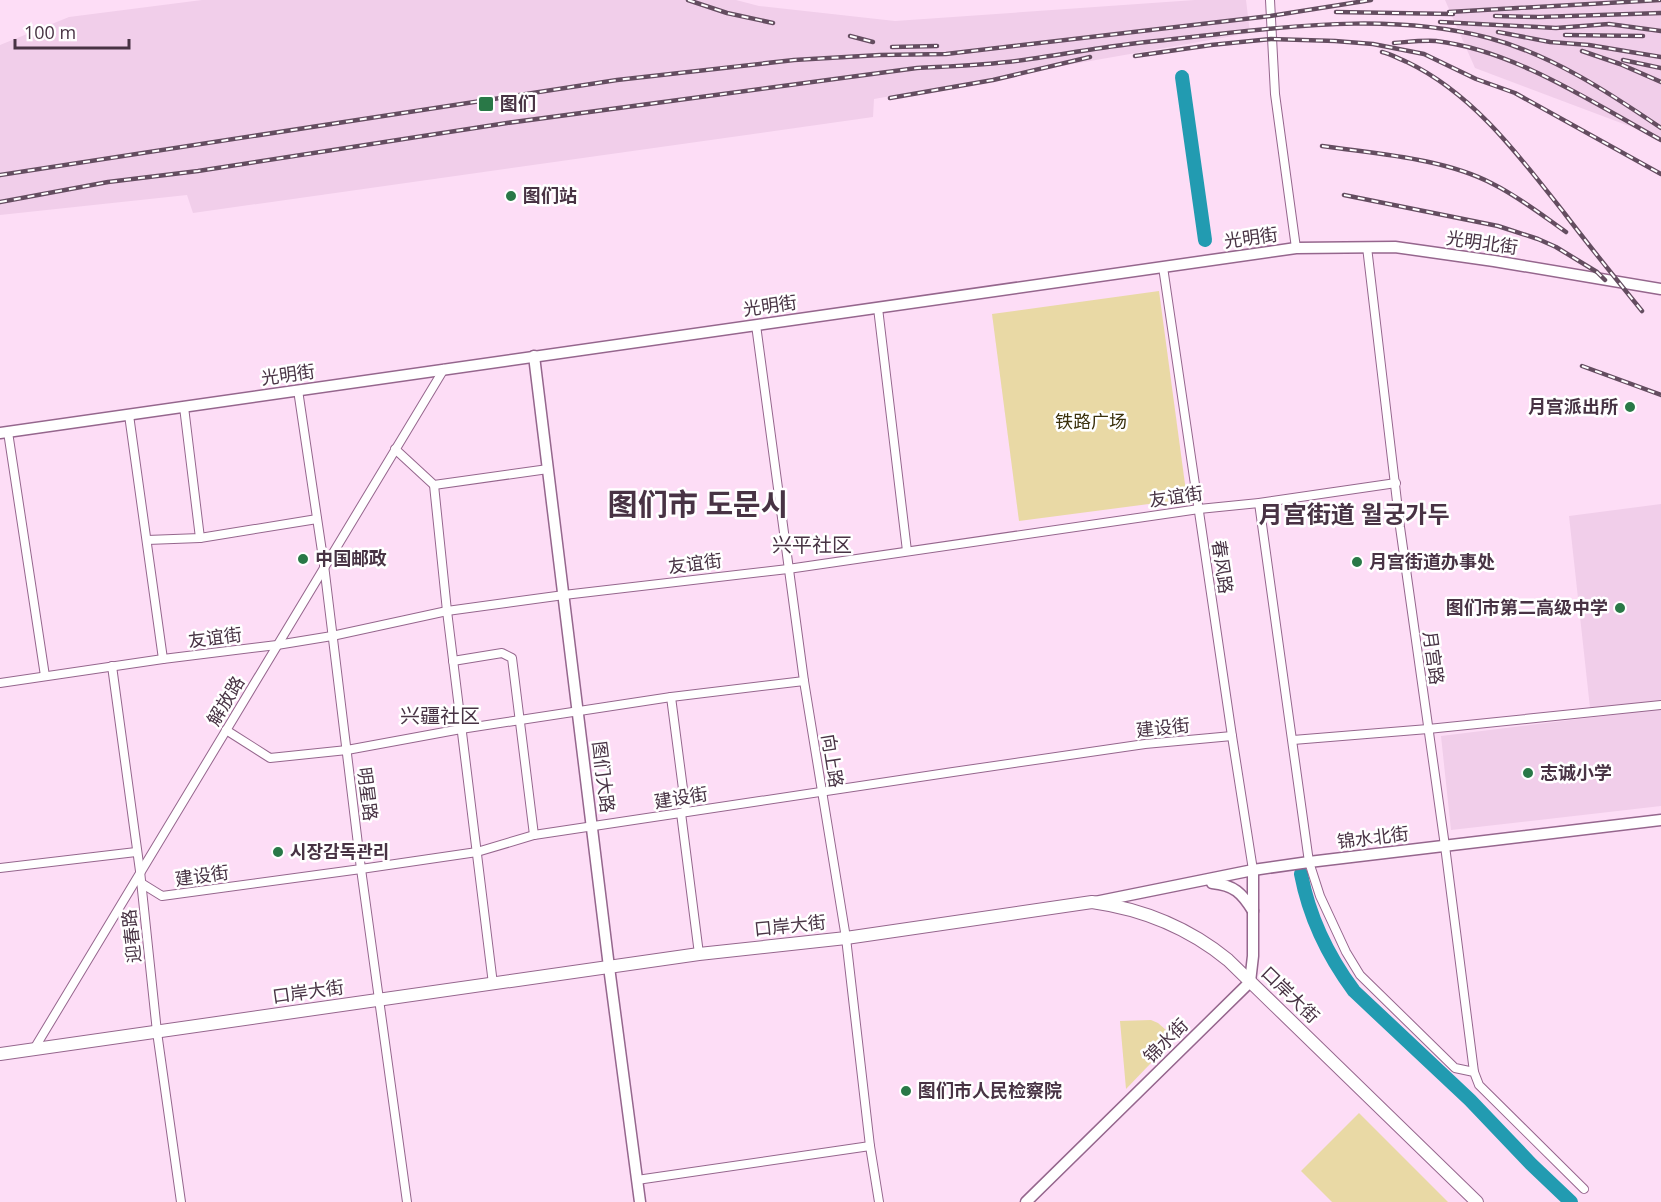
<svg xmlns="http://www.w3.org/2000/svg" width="1661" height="1202" font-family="'Open Sans','Noto Sans SC','Noto Sans KR',sans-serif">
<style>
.built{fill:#f1ceea}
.green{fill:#e9d9a5}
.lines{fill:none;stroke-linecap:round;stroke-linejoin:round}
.river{stroke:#229bb1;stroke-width:14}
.minor-casing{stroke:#95668d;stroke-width:10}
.major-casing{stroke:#95668d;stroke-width:13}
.highway-casing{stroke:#95668d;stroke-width:14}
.minor{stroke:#fff;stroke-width:8}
.major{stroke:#fff;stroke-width:10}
.highway{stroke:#fff;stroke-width:12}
.rail-casing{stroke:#644d60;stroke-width:4.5}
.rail{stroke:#fff;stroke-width:2;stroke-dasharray:7;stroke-linecap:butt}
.poi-dot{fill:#297847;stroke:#fff;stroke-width:2}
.labels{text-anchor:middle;stroke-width:5;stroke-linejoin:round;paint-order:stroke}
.poi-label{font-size:18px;font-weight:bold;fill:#483344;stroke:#fff;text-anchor:start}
.street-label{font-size:18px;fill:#483344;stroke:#fff}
.park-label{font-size:18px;fill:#3a300c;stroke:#fff}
.neighbourhood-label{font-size:20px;fill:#483344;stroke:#fff}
.district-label{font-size:24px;font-weight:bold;fill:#483344;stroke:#fff}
.town-label{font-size:30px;font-weight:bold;fill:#483344;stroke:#fff}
</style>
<rect width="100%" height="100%" fill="#fdddf6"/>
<g class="built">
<polygon points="202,0 736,0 759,6 895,21 1195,0 1246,0 1250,33 874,99 873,117 193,213 187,195 0,215 0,45 69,17"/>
<polygon points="1445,0 1661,0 1661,138 1475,68"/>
<polygon points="1661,504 1661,701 1590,708 1569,516"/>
<polygon points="1661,709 1661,806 1451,830 1441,736"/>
</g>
<g class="green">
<polygon points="1159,291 1187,499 1019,521 992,314"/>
<polygon points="1151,1020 1158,1023 1175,1038 1126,1089 1120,1021"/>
<polygon points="1359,1113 1448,1202 1332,1202 1301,1171"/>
</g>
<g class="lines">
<g class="river">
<polyline points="1182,77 1205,240"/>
<path d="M1301,874c8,42 27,82 53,117l116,109 61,64 40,38"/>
</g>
<defs>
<g id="minor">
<polyline points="1270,0 1275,94 1296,248"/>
<polyline points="1367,247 1400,527 1445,846 1474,1072"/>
<polyline points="1163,267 1232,736 1253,870"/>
<polyline points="878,308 907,551"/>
<polyline points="756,325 804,681 846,938 870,1146 879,1202"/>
<polyline points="298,390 324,565 361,869 407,1202"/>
<polyline points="184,407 200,538"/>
<polyline points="129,415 163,659"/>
<polyline points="8,432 45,676"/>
<polyline points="395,449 434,485 548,469"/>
<polyline points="434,485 447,611 493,984"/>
<polyline points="1259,503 1309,862 1320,896 1346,952 1360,975 1455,1068 1474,1072 1479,1085 1584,1189"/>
<polyline points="147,540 200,538 317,519"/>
<polyline points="453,661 502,653 512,658 534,835"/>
<polyline points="112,666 140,871 157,1032 181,1202"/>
<polyline points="0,683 163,659 277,645 332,636 447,611 564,595 788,569 1199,509 1259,503 1396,483"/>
<polyline points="671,697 686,812"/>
<polyline points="226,730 270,758 347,750 461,729 671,697 804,681"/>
<polyline points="1293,740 1428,729 1661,705"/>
<polyline points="681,813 699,954"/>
<polyline points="0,868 136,852"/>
<polyline points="141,883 162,896 361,869 477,852 534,835 953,772 1145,744 1232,736"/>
<polyline points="34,1049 444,369"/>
<polyline points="637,1180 870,1146"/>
</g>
<g id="major">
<polyline points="534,356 609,967 640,1202"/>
<polyline points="0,433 1296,248 1395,247 1494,261 1661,289"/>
<path d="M1212,883c22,2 30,10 41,28"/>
<polyline points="1095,902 1253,870 1309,862 1661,820"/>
<polyline points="1026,1202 1250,982 1253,956 1253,870"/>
</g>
<path id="highway" d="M0,1054l699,-100 147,-16 246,-36c50,7 97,26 136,58l249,242"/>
</defs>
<use href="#minor" class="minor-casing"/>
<use href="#major" class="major-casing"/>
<use href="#highway" class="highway-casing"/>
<use href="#minor" class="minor"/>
<use href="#major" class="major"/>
<use href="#highway" class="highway"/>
<defs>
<g id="rail">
<polyline points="688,0 727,13 773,23"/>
<polyline points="1336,12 1453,14"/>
<polyline points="1449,12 1660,0"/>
<polyline points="1495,16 1539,17 1661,13"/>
<polyline points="1440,22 1556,28 1609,24 1661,31"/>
<polyline points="1498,32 1550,42 1589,45 1661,57"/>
<polyline points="1565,35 1643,36"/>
<polyline points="850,36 873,42"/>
<path d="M1394,43c14,-1 28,-3 42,-2 78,9 157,62 225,99"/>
<polyline points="892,47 937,46"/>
<polyline points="1582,51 1620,64 1661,82"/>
<path d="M1382,52c9,2 17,7 25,10 67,32 113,95 158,152 25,33 51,65 77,97"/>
<polyline points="1135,56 1211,45 1271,39 1335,41 1373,44 1424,54 1476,79 1515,93 1661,174"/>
<polyline points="1623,60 1661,68"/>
<polyline points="890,98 993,80 1090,57"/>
<path d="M1322,146c54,8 122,12 171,38 26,13 49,31 73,48"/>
<polyline points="0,175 617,80 794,60 880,55 946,54 1270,16 1371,0"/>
<polyline points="1344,195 1498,226 1538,239 1556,247 1597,272 1605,280"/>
<path d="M0,202l108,-20 90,-11 309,-48 410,-55c37,-2 76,-3 113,-9 28,-4 56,-9 85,-13 34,-5 69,-8 104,-12 89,-10 182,-19 270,4 63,17 119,54 172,90"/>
<polyline points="1582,366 1661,395"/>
</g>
</defs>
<use href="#rail" class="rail-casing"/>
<use href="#rail" class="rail"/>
</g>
<g class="poi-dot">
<rect x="478" y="96" width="16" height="16" rx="3"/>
<circle cx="511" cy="196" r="6"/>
<circle cx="1630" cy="407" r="6"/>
<circle cx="303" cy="559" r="6"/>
<circle cx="1357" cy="562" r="6"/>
<circle cx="1620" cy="608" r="6"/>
<circle cx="1528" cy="773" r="6"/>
<circle cx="278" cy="852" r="6"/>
<circle cx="906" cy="1091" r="6"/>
</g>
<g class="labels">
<g class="poi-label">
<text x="500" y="110">图们</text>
<text x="523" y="202">图们站</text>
<text x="1618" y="413" text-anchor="end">月宫派出所</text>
<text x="315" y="565">中国邮政</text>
<text x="1369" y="568">月宫街道办事处</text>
<text x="1608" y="614" text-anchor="end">图们市第二高级中学</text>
<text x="1540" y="779">志诚小学</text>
<text x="290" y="858">시장감독관리</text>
<text x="918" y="1097">图们市人民检察院</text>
</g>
<g class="street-label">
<text transform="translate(1251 238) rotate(-8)" y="6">光明街</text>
<text transform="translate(1482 243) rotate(8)" y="6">光明北街</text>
<text transform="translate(770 306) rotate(-8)" y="6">光明街</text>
<text transform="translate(288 375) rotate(-8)" y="6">光明街</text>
<text transform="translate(1176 497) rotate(-8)" y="6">友谊街</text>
<text transform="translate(695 564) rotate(-7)" y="6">友谊街</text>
<text transform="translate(1222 567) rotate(82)" y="6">春风路</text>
<text transform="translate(215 638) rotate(-7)" y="6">友谊街</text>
<text transform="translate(1433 658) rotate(82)" y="6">月宫路</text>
<text transform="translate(226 701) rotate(-59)" y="6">解放路</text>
<text transform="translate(1163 728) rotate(-6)" y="6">建设街</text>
<text transform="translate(832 761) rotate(81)" y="6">向上路</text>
<text transform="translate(603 777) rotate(83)" y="6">图们大路</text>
<text transform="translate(367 794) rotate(83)" y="6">明星路</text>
<text transform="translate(681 798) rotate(-9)" y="6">建设街</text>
<text transform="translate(1373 838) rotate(-7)" y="6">锦水北街</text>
<text transform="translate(202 876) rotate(-8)" y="6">建设街</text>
<text transform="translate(790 926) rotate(-6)" y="6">口岸大街</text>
<text transform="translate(132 936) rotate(-96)" y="6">迎春路</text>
<text transform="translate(308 992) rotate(-8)" y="6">口岸大街</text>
<text transform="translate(1290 995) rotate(44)" y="6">口岸大街</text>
<text transform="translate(1166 1041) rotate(-45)" y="6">锦水街</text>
</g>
<g class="park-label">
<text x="1091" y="428">铁路广场</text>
</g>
<g class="neighbourhood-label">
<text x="812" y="552">兴平社区</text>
<text x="440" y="723">兴疆社区</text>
</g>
<g class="district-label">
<text x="1354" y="523">月宫街道 월궁가두</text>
</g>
<g class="town-label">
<text x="698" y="515">图们市 도문시</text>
</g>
</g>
<path d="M15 39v9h114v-9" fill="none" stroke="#483344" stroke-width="3"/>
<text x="24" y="39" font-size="18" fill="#483344" stroke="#ffffff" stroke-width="4.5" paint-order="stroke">100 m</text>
</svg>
